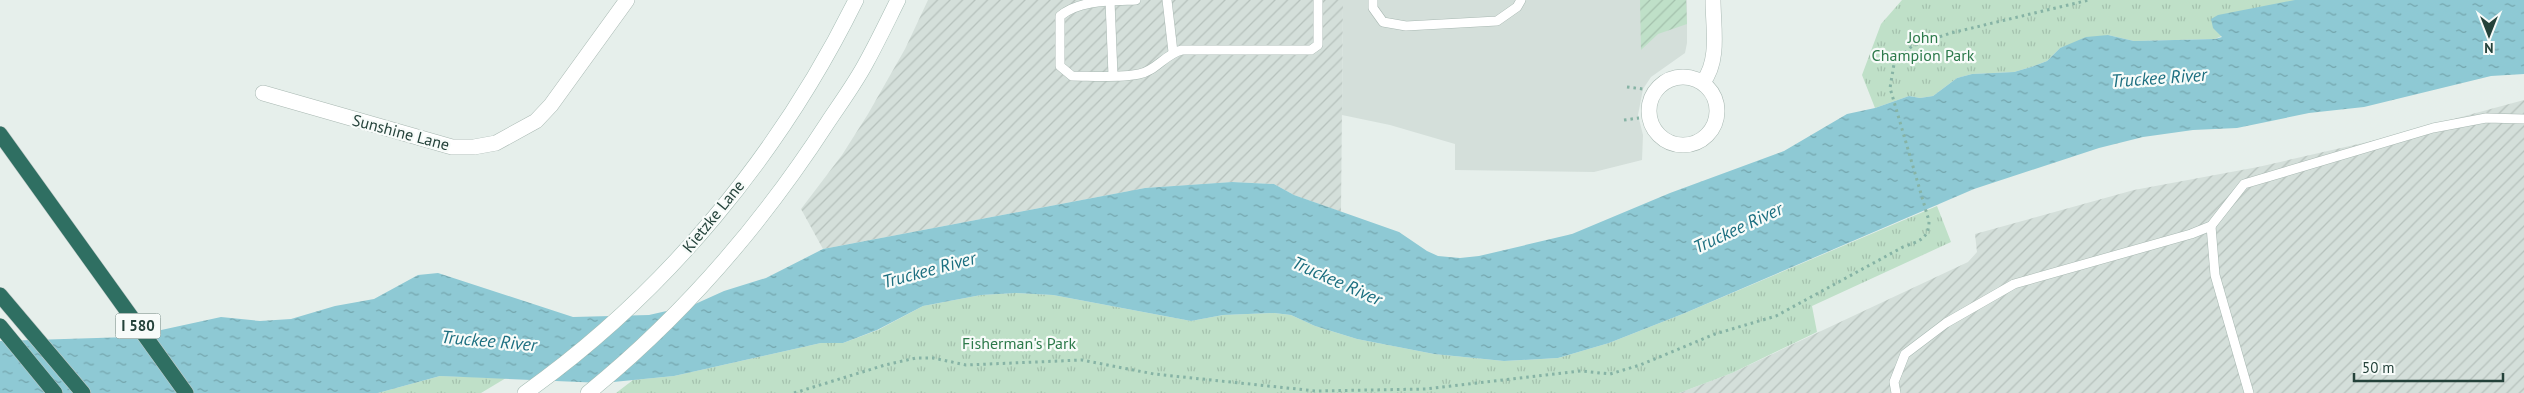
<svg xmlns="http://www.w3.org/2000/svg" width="2524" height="393" font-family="'PT Sans',sans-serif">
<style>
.built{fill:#d4dfda}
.industrial{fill:url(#industrial-furrows)}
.park{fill:url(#park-tufts)}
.garden{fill:url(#garden-furrows)}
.water{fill:url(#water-ripples)}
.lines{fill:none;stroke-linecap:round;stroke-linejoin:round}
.service-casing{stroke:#a8b8b2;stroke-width:10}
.minor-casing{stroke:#a8b8b2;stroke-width:16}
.secondary-casing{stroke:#a4bbb3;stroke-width:16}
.motorway-casing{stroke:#c2cac8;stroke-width:16}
.path{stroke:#86b3a5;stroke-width:3;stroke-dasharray:2.5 4;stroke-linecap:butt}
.service{stroke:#fff;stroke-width:9}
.minor{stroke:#fff;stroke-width:15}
.secondary{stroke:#fff;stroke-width:15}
.motorway{stroke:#2f6f62;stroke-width:15}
.labels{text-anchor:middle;stroke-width:4.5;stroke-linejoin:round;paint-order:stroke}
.shield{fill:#f7fbf9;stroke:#637a73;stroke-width:1}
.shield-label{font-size:15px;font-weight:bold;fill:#24423a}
.park-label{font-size:16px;fill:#2d7a4b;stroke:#f7fbf9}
.street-label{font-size:16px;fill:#24423a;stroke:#f7fbf9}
.water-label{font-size:18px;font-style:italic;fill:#1c6f80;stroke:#f7fbf9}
</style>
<defs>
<pattern id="industrial-furrows" width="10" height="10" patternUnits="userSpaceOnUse" patternTransform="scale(1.25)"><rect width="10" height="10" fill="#d4dfda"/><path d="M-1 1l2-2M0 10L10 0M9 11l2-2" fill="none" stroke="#b6c1bc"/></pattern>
<pattern id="park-tufts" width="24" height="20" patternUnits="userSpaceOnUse" patternTransform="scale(1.25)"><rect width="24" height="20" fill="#bfe0c8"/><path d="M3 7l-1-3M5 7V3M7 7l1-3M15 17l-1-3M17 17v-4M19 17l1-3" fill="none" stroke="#a4c1ad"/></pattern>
<pattern id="garden-furrows" width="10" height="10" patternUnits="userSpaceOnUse" patternTransform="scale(1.25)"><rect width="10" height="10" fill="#bfe0c8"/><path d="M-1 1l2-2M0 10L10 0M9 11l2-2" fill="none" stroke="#a4c1ad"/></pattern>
<pattern id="water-ripples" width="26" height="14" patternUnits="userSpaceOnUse" patternTransform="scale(1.25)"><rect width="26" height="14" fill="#8ec9d4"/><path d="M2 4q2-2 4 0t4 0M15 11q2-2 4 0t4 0" fill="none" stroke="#74a5ad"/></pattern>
</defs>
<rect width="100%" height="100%" fill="#e6efeb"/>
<polygon class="built" points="1343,0 1687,0 1687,43 1685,53 1651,77 1643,89 1638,115 1643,135 1642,160 1594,172 1455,170 1455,144 1390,125 1342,115"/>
<g class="industrial">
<polygon points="928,0 1343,0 1341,212 1294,195 1274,184 1232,182 1145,188 823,249 801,209 842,155 868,114 905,49"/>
<polygon points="2524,100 2524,393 1679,393 1732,373 1968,262 1977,252 1975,234 2134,190 2258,167 2376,140"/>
</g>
<g class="park">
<polygon points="1902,0 2302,0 2215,39 2134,41 2108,35 2060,48 2047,61 2031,67 2014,72 1972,74 1957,78 1933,96 1920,98 1909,96 1875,108 1862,75 1881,24"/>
<polygon points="1937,206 1951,242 1812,306 1817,332 1732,373 1679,393 616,393 633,380 674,376 821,343 843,343 878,330 923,306 981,295 1015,293 1053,295 1191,321 1223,315 1274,313 1291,315 1315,326 1357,339 1434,354 1504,361 1558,358 1609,343 1685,313"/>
<polygon points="440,376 506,378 481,393 378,393"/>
</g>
<polygon class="garden" points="1640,0 1686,0 1687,24 1658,34 1641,50"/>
<polygon class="water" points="2295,0 2524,0 2524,74 2491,76 2364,107 2309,113 2237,128 2193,130 2143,137 2099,148 1974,189 1685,313 1609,343 1558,358 1504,361 1434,354 1357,339 1315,326 1291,315 1274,313 1223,315 1191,321 1053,295 1016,293 981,295 923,306 877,330 843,343 821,343 674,376 603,383 440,376 378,393 0,393 0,341 129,337 221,317 260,321 291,319 335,306 374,299 418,275 438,273 573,317 649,315 693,305 724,291 766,278 823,249 1145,188 1232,182 1274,184 1294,195 1399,232 1427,251 1438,256 1460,258 1479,256 1572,234 1670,193 1784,151 1847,114 1875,108 1909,96 1920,98 1933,96 1957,78 1972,74 2014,72 2031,67 2047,61 2060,48 2086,37 2108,35 2134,41 2215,39 2222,37 2213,28 2211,19 2218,15"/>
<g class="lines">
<defs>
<g id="service">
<path d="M1136,0c-26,1 -57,0 -76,16v50l12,10c19,0 49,2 67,-2 17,-3 26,-20 43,-24h129l7,-5v-45"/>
<polyline points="1167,0 1173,52"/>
<polyline points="1373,0 1373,8 1383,22 1406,26 1497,21 1517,7 1521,0"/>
<polyline points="1110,1 1113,75"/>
<polyline points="2211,226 2215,275 2249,393"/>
<polyline points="1896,393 1894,382 1905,354 1946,323 2014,284 2191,234 2211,226 2244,184 2433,128 2486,118 2524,119"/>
</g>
<g id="minor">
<circle cx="1683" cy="111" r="34"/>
<path d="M1703,82c17,-22 10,-55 10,-82"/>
<polyline points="263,93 452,147 474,147 496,143 536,121 551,105 627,0"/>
</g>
<g id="secondary">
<path d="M525,393c141,-100 255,-239 331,-393"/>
<path d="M588,393c95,-77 174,-169 240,-271 14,-21 28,-40 39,-61 11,-20 21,-41 31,-61"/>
</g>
<g id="motorway">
<polyline points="0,134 186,393"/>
<polyline points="0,295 83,393"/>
<polyline points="0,326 55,393"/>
</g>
</defs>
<use href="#service" class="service-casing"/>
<use href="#minor" class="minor-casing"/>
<use href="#secondary" class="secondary-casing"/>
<use href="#motorway" class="motorway-casing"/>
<g class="path">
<polyline points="1627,87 1643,89"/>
<polyline points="1624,120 1639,118"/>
<path d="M794,393l91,-28 31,-7h17l33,7 116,-5 72,14 162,17 110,-2 155,-18 29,3 30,-9 75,-31 61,-18 127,-69c16,-6 26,-8 26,-26l-39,-133 4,-24 18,-18 39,-13 138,-33"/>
</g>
<use href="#service" class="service"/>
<use href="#minor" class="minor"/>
<use href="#secondary" class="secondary"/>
<use href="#motorway" class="motorway"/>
</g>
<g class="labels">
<rect class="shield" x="115.5" y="313.5" width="45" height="25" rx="4"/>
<g class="shield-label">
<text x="138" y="331">I 580</text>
</g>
<g class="park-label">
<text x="1923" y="43">John<tspan x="1923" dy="18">Champion Park</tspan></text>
<text x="1019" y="349">Fisherman's Park</text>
</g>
<g class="street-label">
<text transform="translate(401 132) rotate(15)" y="6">Sunshine Lane</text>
<text transform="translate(713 216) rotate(-51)" y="6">Kietzke Lane</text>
</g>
<g class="water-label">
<text transform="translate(2159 78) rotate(-4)" y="6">Truckee River</text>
<text transform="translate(1738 228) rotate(-25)" y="6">Truckee River</text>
<text transform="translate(929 270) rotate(-15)" y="6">Truckee River</text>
<text transform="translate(1337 281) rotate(24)" y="6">Truckee River</text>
<text transform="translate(489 341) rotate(5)" y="6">Truckee River</text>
</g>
</g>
<g transform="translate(2489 35) rotate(180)" stroke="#f7fbf9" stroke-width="4" paint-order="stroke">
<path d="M0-4L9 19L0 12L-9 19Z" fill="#24423a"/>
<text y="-8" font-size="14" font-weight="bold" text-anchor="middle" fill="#24423a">N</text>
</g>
<path d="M2354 373v8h149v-8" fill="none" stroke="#24423a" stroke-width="2.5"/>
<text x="2362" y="373" font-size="15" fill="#24423a" stroke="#f7fbf9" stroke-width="4" paint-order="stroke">50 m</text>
</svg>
